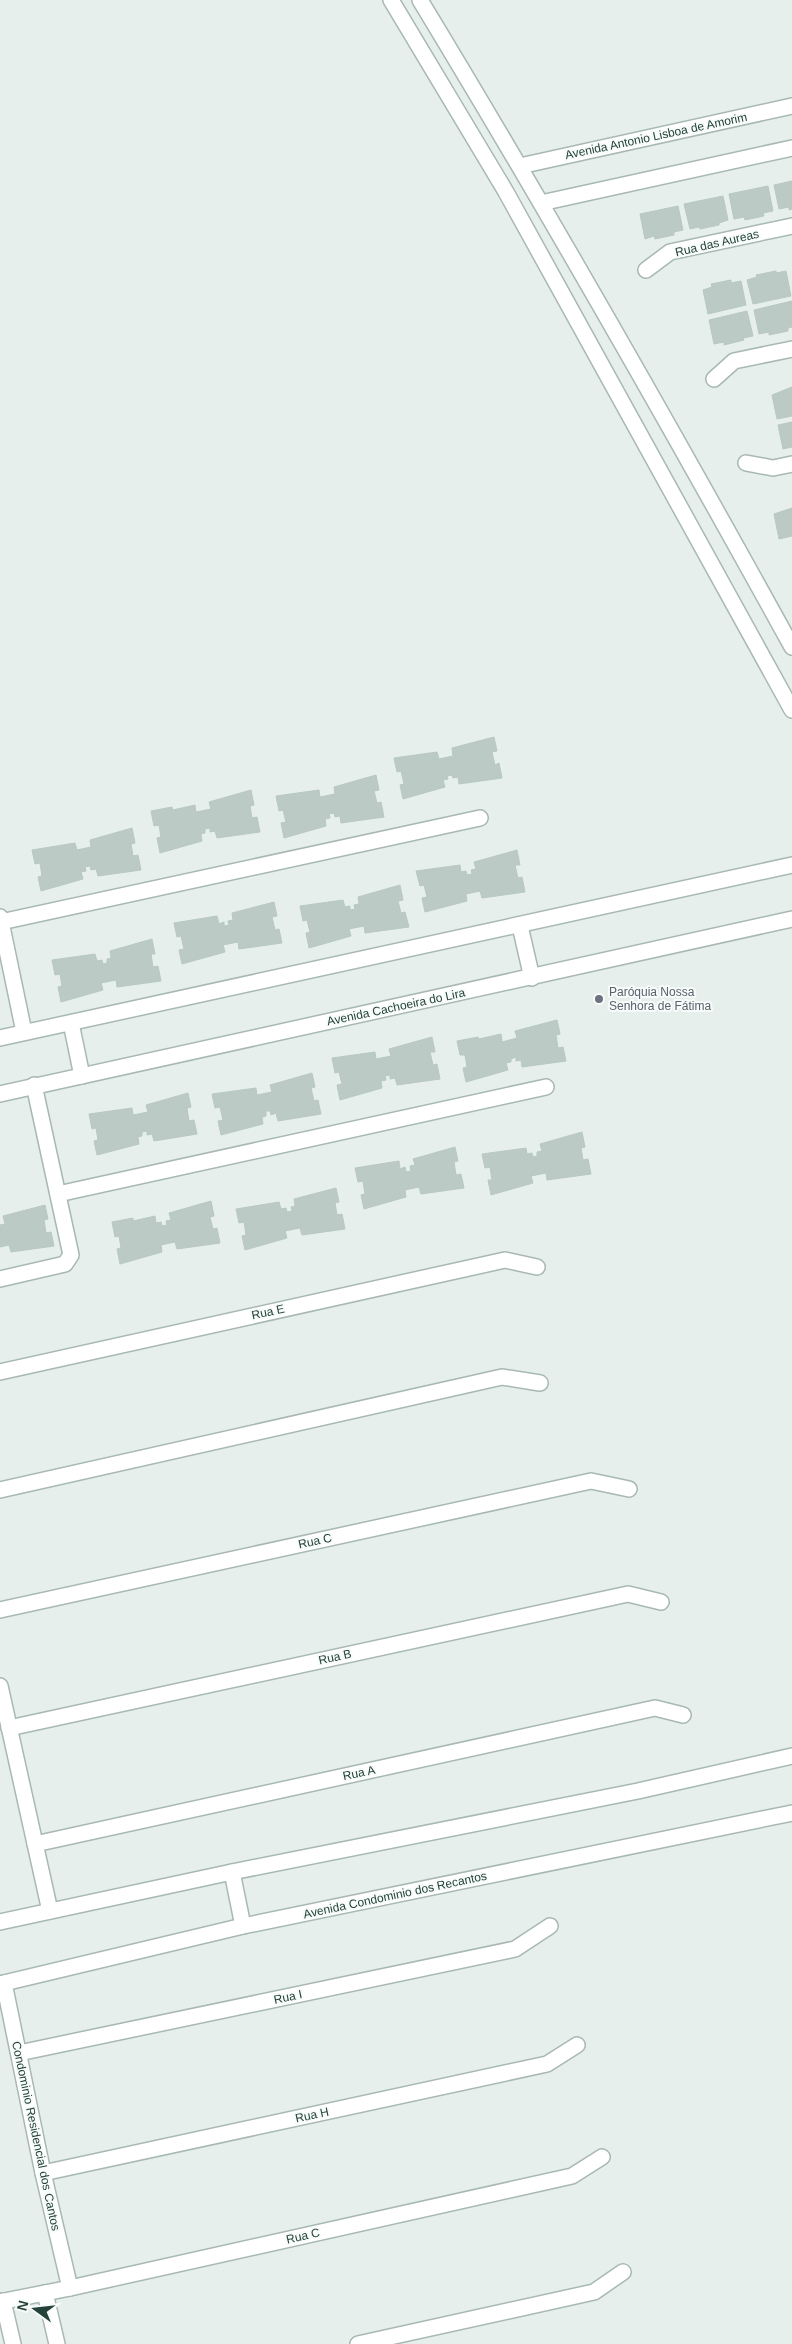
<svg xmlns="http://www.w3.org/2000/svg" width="792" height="2344" font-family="Arial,sans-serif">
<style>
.building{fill:#bbcac4;stroke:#b8c9c2}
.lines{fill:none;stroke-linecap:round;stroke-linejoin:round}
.minor-casing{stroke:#a8b8b2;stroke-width:18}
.minor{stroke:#fff;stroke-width:15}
.worship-dot{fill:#6b7280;stroke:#f7fbf9;stroke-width:2}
.labels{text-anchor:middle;stroke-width:4;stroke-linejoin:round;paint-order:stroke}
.street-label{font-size:12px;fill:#24423a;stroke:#f7fbf9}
.worship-label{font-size:12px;fill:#5b616d;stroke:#f7fbf9;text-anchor:start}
</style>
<rect width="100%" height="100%" fill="#e6efeb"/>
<g class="building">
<polygon points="792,181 792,209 789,210 789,207 779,209 774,185"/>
<polygon points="768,186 773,211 763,213 764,216 745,220 744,217 734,219 729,194"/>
<polygon points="723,196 728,220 719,223 719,225 700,229 699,227 690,229 684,204"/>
<polygon points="678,206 683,230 674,232 674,235 655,239 654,236 645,239 640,214"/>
<polygon points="776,271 776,273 786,271 791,296 753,304 747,280 757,277 756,275"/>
<polygon points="731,280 731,283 741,281 746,305 708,314 703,290 712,287 711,284"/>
<polygon points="792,301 792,327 788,328 788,331 769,335 769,332 759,334 754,310"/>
<polygon points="747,311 753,336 743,338 744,340 724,345 724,342 714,344 709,320"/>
<polygon points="792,387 792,416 777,419 772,395"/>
<polygon points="792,422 792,447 783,449 778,425"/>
<polygon points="792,508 792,536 779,539 774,514"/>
<polygon points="494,737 497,751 492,752 495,765 499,763 502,778 459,784 458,777 453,778 452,775 447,776 448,779 443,780 445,787 403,799 400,785 404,784 401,771 397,772 394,758 437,752 439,759 453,756 452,748"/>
<polygon points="376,775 379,790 374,791 377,803 381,802 384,817 341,823 340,816 335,817 334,813 329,814 330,818 325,819 326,826 284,838 281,823 286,822 283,810 279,811 276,796 319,790 320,797 335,794 334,787"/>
<polygon points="251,790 254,805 250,806 252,818 257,817 260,832 217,838 215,831 210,832 210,828 205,829 205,833 201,834 202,841 160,853 157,838 161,837 159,825 154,826 151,811 172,807 173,810 195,805 196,812 211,809 209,802"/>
<polygon points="132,828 135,843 131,844 133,856 138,855 141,870 98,876 96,869 91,870 90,866 85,867 86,871 81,872 83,879 41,891 38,877 42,876 40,863 35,864 32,850 75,843 77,850 91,847 90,840"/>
<polygon points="517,850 520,865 515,865 518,878 522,877 525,892 482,898 480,891 466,894 467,901 425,912 422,898 427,897 424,885 420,886 416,871 460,865 461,872 466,871 467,875 472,874 471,870 476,869 474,862"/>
<polygon points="400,885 403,900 398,901 401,913 405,912 409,927 365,933 364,926 349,929 351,936 309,948 306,933 310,932 307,920 303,921 300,906 343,900 345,907 350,906 350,910 355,909 354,905 359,904 358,897"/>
<polygon points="274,902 277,916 272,917 275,930 279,929 282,943 239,949 238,942 223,945 225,952 182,964 179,950 184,949 181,936 177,937 174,923 217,916 219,924 224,922 224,926 229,925 228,921 233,920 232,913"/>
<polygon points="152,939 155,954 151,954 153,967 158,966 161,981 117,987 116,980 101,983 103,990 61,1002 58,987 62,986 60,974 55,975 52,960 95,954 97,961 102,960 103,964 107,963 107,959 111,958 110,951"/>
<polygon points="557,1020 560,1034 556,1035 558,1048 563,1047 566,1061 522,1067 521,1060 516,1061 516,1057 511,1059 511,1062 506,1063 508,1070 466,1082 463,1068 467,1067 465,1055 460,1055 457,1041 478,1037 479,1039 501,1034 502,1042 517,1038 515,1031"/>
<polygon points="432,1037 435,1052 430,1052 433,1065 437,1064 440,1079 397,1085 395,1078 390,1079 390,1075 385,1076 386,1080 381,1081 382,1088 340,1100 337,1085 342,1084 339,1072 335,1073 332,1058 375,1052 376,1059 391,1056 389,1049"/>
<polygon points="312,1073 315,1087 311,1088 314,1101 318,1100 321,1114 278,1121 276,1113 271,1115 270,1111 266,1111 266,1116 262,1117 263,1124 221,1135 218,1121 223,1120 220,1107 215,1108 212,1094 256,1088 257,1095 272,1092 270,1085"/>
<polygon points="188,1093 191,1107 187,1108 189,1121 194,1120 197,1134 154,1141 152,1134 147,1135 147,1131 142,1132 142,1136 138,1137 139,1144 97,1155 94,1141 98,1140 96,1128 92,1129 89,1114 132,1108 133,1115 148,1112 146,1105"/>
<polygon points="582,1132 585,1147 581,1148 583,1160 588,1159 591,1174 547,1180 546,1173 531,1176 533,1183 491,1195 488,1180 492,1180 490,1167 485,1168 482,1154 526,1148 527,1154 532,1153 533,1157 537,1156 537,1152 542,1151 540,1144"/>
<polygon points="455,1147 458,1161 454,1162 456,1175 461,1174 464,1188 421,1194 419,1187 405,1190 406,1197 364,1209 361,1195 365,1194 363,1181 358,1182 355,1168 399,1161 400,1169 405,1167 406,1172 411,1171 410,1166 415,1165 413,1159"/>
<polygon points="336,1188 339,1202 335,1203 337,1215 342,1214 345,1229 302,1235 300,1228 285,1231 287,1238 245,1250 242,1236 246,1235 244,1222 239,1223 236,1209 279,1202 281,1209 286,1208 287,1212 292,1211 291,1207 295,1206 294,1199"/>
<polygon points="211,1201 214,1216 210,1217 213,1229 217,1228 220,1243 177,1249 175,1242 161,1245 162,1252 120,1264 117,1249 121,1248 119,1236 115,1237 112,1222 133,1218 133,1221 155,1216 156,1223 161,1222 162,1226 167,1225 166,1221 171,1220 169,1213"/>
<polygon points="45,1205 48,1219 44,1220 46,1233 51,1232 54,1246 11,1252 9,1245 0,1247 0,1225 5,1224 3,1216"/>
</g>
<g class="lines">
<defs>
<g id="minor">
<polyline points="391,0 506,192 792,710"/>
<path d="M420,0c129,213 252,429 372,647"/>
<polyline points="520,166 792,106"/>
<polyline points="541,203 792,148"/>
<polyline points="646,270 670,252 792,226"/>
<polyline points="714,379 734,361 792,349"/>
<polyline points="746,463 773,468 792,464"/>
<polyline points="0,917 24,1032"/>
<polyline points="1,922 480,818"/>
<polyline points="520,926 532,978"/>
<polyline points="71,1023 82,1076"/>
<polyline points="0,1038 792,865"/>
<polyline points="0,1094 792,919"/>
<polyline points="58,1194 546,1087"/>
<polyline points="0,1279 65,1264 71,1255 34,1085"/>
<polyline points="0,1372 505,1260 537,1267"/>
<polyline points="0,1490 502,1377 540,1383"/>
<polyline points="0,1610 591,1481 629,1489"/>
<polyline points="0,1686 50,1911"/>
<polyline points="9,1728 628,1594 661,1602"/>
<polyline points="35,1844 655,1708 683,1715"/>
<polyline points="232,1872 243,1926"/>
<polyline points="0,1922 232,1872 638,1791 792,1756"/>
<polyline points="4,1983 43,2173 70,2288"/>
<polyline points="0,1984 243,1926 792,1813"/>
<polyline points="19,2053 515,1949 550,1926"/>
<polyline points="43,2173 547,2064 577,2045"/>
<polyline points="45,2293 57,2344"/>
<polyline points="3,2301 13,2344"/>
<polyline points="0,2302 70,2288 572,2176 602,2157"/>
<polyline points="358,2344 594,2292 623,2272"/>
</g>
</defs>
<use href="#minor" class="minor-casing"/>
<use href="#minor" class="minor"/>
</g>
<circle class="worship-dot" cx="599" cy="999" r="5"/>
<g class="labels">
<g class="street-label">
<text transform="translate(656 136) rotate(-12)" y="4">Avenida Antonio Lisboa de Amorim</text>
<text transform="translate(717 243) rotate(-13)" y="4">Rua das Aureas</text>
<text transform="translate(396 1007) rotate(-12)" y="4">Avenida Cachoeira do Lira</text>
<text transform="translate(268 1312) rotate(-12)" y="4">Rua E</text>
<text transform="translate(315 1541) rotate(-12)" y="4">Rua C</text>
<text transform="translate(335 1657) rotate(-12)" y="4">Rua B</text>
<text transform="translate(359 1773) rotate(-12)" y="4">Rua A</text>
<text transform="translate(395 1895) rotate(-12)" y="4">Avenida Condominio dos Recantos</text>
<text transform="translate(288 1997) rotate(-12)" y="4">Rua I</text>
<text transform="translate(312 2115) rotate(-12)" y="4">Rua H</text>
<text transform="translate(36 2136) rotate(78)" y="4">Condominio Residencial dos Cantos</text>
<text transform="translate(303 2236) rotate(-13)" y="4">Rua C</text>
</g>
<g class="worship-label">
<text x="609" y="996">Paróquia Nossa<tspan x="609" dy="14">Senhora de Fátima</tspan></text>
</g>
</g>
<g transform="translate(35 2309) rotate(285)" stroke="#f7fbf9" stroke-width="4" paint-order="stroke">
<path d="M0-4L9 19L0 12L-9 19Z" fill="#24423a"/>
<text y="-8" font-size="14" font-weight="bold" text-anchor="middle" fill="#24423a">N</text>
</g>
</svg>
